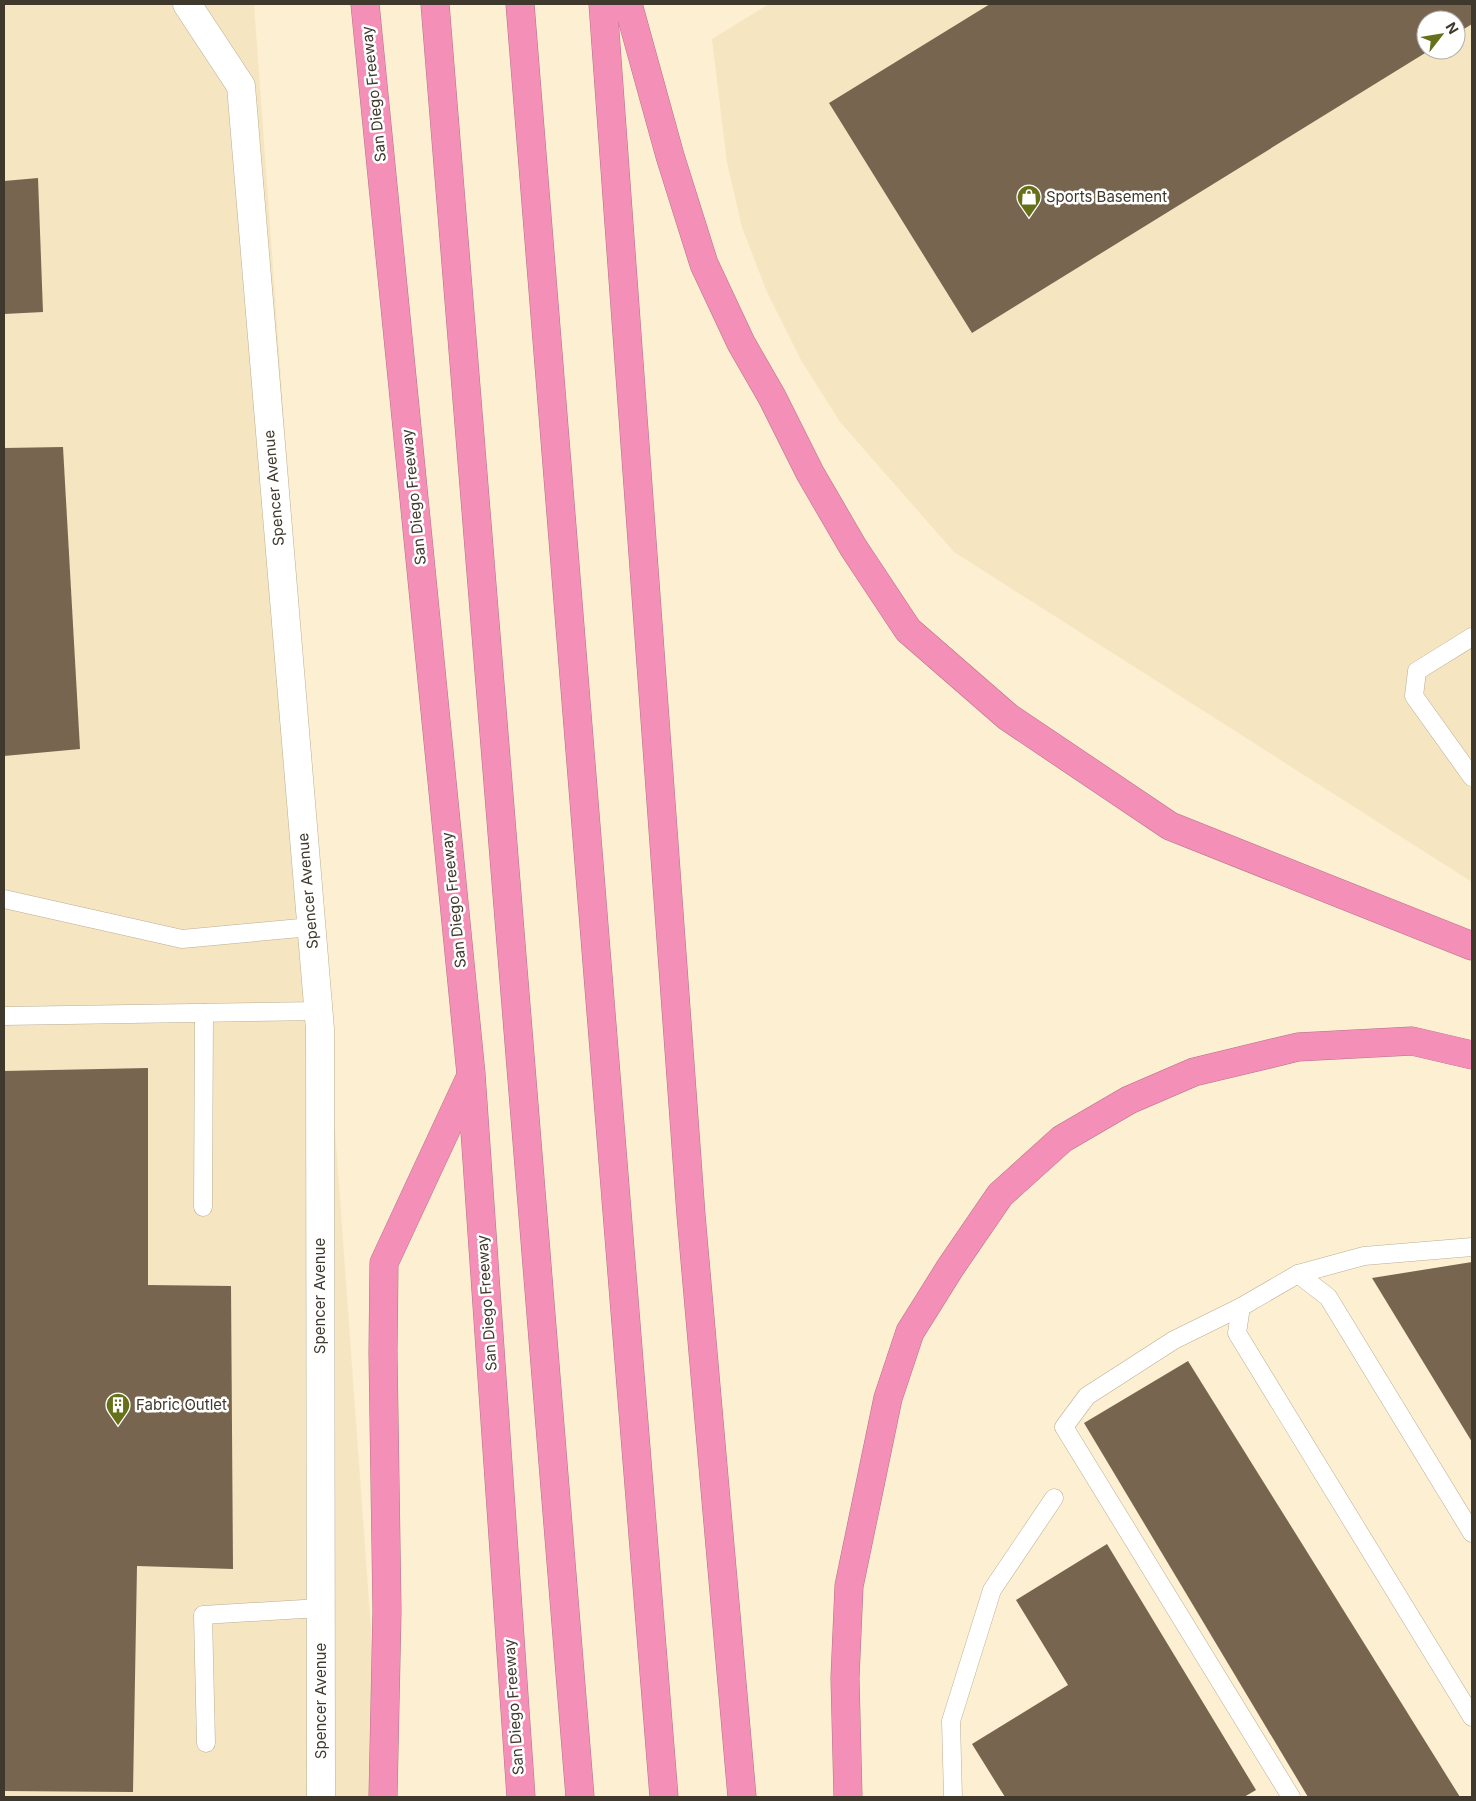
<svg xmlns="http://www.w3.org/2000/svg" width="1476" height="1801" font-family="Inter,sans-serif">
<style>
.built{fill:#f6e5c1;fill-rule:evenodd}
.building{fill:#78654f}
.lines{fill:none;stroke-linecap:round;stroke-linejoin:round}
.service-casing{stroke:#bbae93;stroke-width:19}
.minor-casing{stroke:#bbae93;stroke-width:29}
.motorway-casing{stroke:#b47187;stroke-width:29}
.service{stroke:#fff;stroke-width:18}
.minor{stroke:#fff;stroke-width:28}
.motorway{stroke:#f490b8;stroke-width:28}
.labels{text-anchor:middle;stroke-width:5;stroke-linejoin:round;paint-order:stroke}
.street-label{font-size:15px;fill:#3e382d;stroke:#fff}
.poi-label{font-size:15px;fill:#3e382d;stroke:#fff;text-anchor:start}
</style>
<rect width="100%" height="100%" fill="#fdefd2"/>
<g class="built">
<polygon points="4,4 254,4 383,1797 4,1797"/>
<path d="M769,4h703v878l-518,-330 -114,-130 -39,-62 -35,-70 -24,-63 -15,-64 -15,-124zM1426,20h30v30h-30z"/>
</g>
<g class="building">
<polygon points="990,4 1472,4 1472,24 1456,34 1456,20 1426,20 1426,50 1430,50 972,333 829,103"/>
<polygon points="38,178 43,312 4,314 4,181"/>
<polygon points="63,447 80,749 4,756 4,448"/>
<polygon points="148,1068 148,1285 231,1286 233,1569 137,1566 133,1792 4,1791 4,1071"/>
<polygon points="1472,1262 1472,1442 1372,1278"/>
<polygon points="1188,1361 1460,1797 1308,1797 1084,1423"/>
<polygon points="1107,1544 1256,1790 1244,1797 1005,1797 972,1744 1068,1685 1016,1600"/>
</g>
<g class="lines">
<defs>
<g id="service">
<polyline points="1472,637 1417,671 1414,696 1472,777"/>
<polyline points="4,899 182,939 311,927"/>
<polyline points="4,1016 318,1011"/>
<polyline points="203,1207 204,1013"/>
<polyline points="1298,1274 1364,1256 1472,1247"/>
<polyline points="1241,1307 1174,1340 1087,1396 1064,1427 1291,1797"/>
<polyline points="1472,1533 1328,1297 1298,1274 1241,1307 1237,1333 1472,1717"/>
<polyline points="206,1743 203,1615 320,1608"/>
<polyline points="953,1797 951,1721 992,1590 1054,1498"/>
</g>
<polyline id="minor" points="187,4 241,86 320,1029 321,1797"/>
<g id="motorway">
<polyline points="365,4 471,1074 521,1797"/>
<polyline points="435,4 580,1797"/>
<polyline points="520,4 664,1797"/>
<polyline points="603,4 691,1215 742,1797"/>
<polyline points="628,4 670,156 704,264 741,343 772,397 810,473 853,547 908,630 1008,717 1170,826 1472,946"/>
<polyline points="383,1797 387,1611 383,1353 384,1263 470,1078"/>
<polyline points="848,1797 845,1678 849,1586 888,1398 910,1332 950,1268 1000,1195 1062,1139 1129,1100 1194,1072 1298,1047 1412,1041 1472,1055"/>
</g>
</defs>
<use href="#service" class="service-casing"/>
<use href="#minor" class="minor-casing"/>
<use href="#motorway" class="motorway-casing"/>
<use href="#service" class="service"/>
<use href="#minor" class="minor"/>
<use href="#motorway" class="motorway"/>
</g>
<defs>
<symbol id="shop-pin" viewBox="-11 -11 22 30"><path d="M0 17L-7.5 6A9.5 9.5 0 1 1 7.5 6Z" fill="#66701a" stroke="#fff"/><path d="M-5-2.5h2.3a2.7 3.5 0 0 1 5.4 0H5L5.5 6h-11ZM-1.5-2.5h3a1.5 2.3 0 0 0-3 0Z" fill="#fff"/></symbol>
<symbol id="building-pin" viewBox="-11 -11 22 30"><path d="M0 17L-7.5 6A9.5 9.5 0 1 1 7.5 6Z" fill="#66701a" stroke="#fff"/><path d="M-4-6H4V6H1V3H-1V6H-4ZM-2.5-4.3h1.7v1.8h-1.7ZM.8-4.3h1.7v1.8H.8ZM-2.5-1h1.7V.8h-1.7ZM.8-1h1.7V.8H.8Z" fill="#fff"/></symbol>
</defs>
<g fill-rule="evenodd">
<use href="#shop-pin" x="1015" y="183" width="28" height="38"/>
<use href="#building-pin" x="104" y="1391" width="28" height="38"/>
</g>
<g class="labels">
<g class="street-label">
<text transform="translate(374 94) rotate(-96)" y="5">San Diego Freeway</text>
<text transform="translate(274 488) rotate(-95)" y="5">Spencer Avenue</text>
<text transform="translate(414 497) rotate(-96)" y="5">San Diego Freeway</text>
<text transform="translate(308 891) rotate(-95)" y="5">Spencer Avenue</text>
<text transform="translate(454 900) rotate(-96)" y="5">San Diego Freeway</text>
<text transform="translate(320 1296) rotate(-90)" y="5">Spencer Avenue</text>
<text transform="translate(487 1303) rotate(-94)" y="5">San Diego Freeway</text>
<text transform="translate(321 1701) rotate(-90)" y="5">Spencer Avenue</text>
<text transform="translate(514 1707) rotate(-94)" y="5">San Diego Freeway</text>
</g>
<g class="poi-label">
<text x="1046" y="202">Sports Basement</text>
<text x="136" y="1410">Fabric Outlet</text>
</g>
</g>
<rect width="1476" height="1801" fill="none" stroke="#3e382d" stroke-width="10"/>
<g transform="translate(1441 35) rotate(59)"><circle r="24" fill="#ffffff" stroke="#b2afab"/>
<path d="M0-4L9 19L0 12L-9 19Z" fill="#66701a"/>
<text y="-8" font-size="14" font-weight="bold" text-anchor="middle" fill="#3e382d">N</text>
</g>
</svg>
